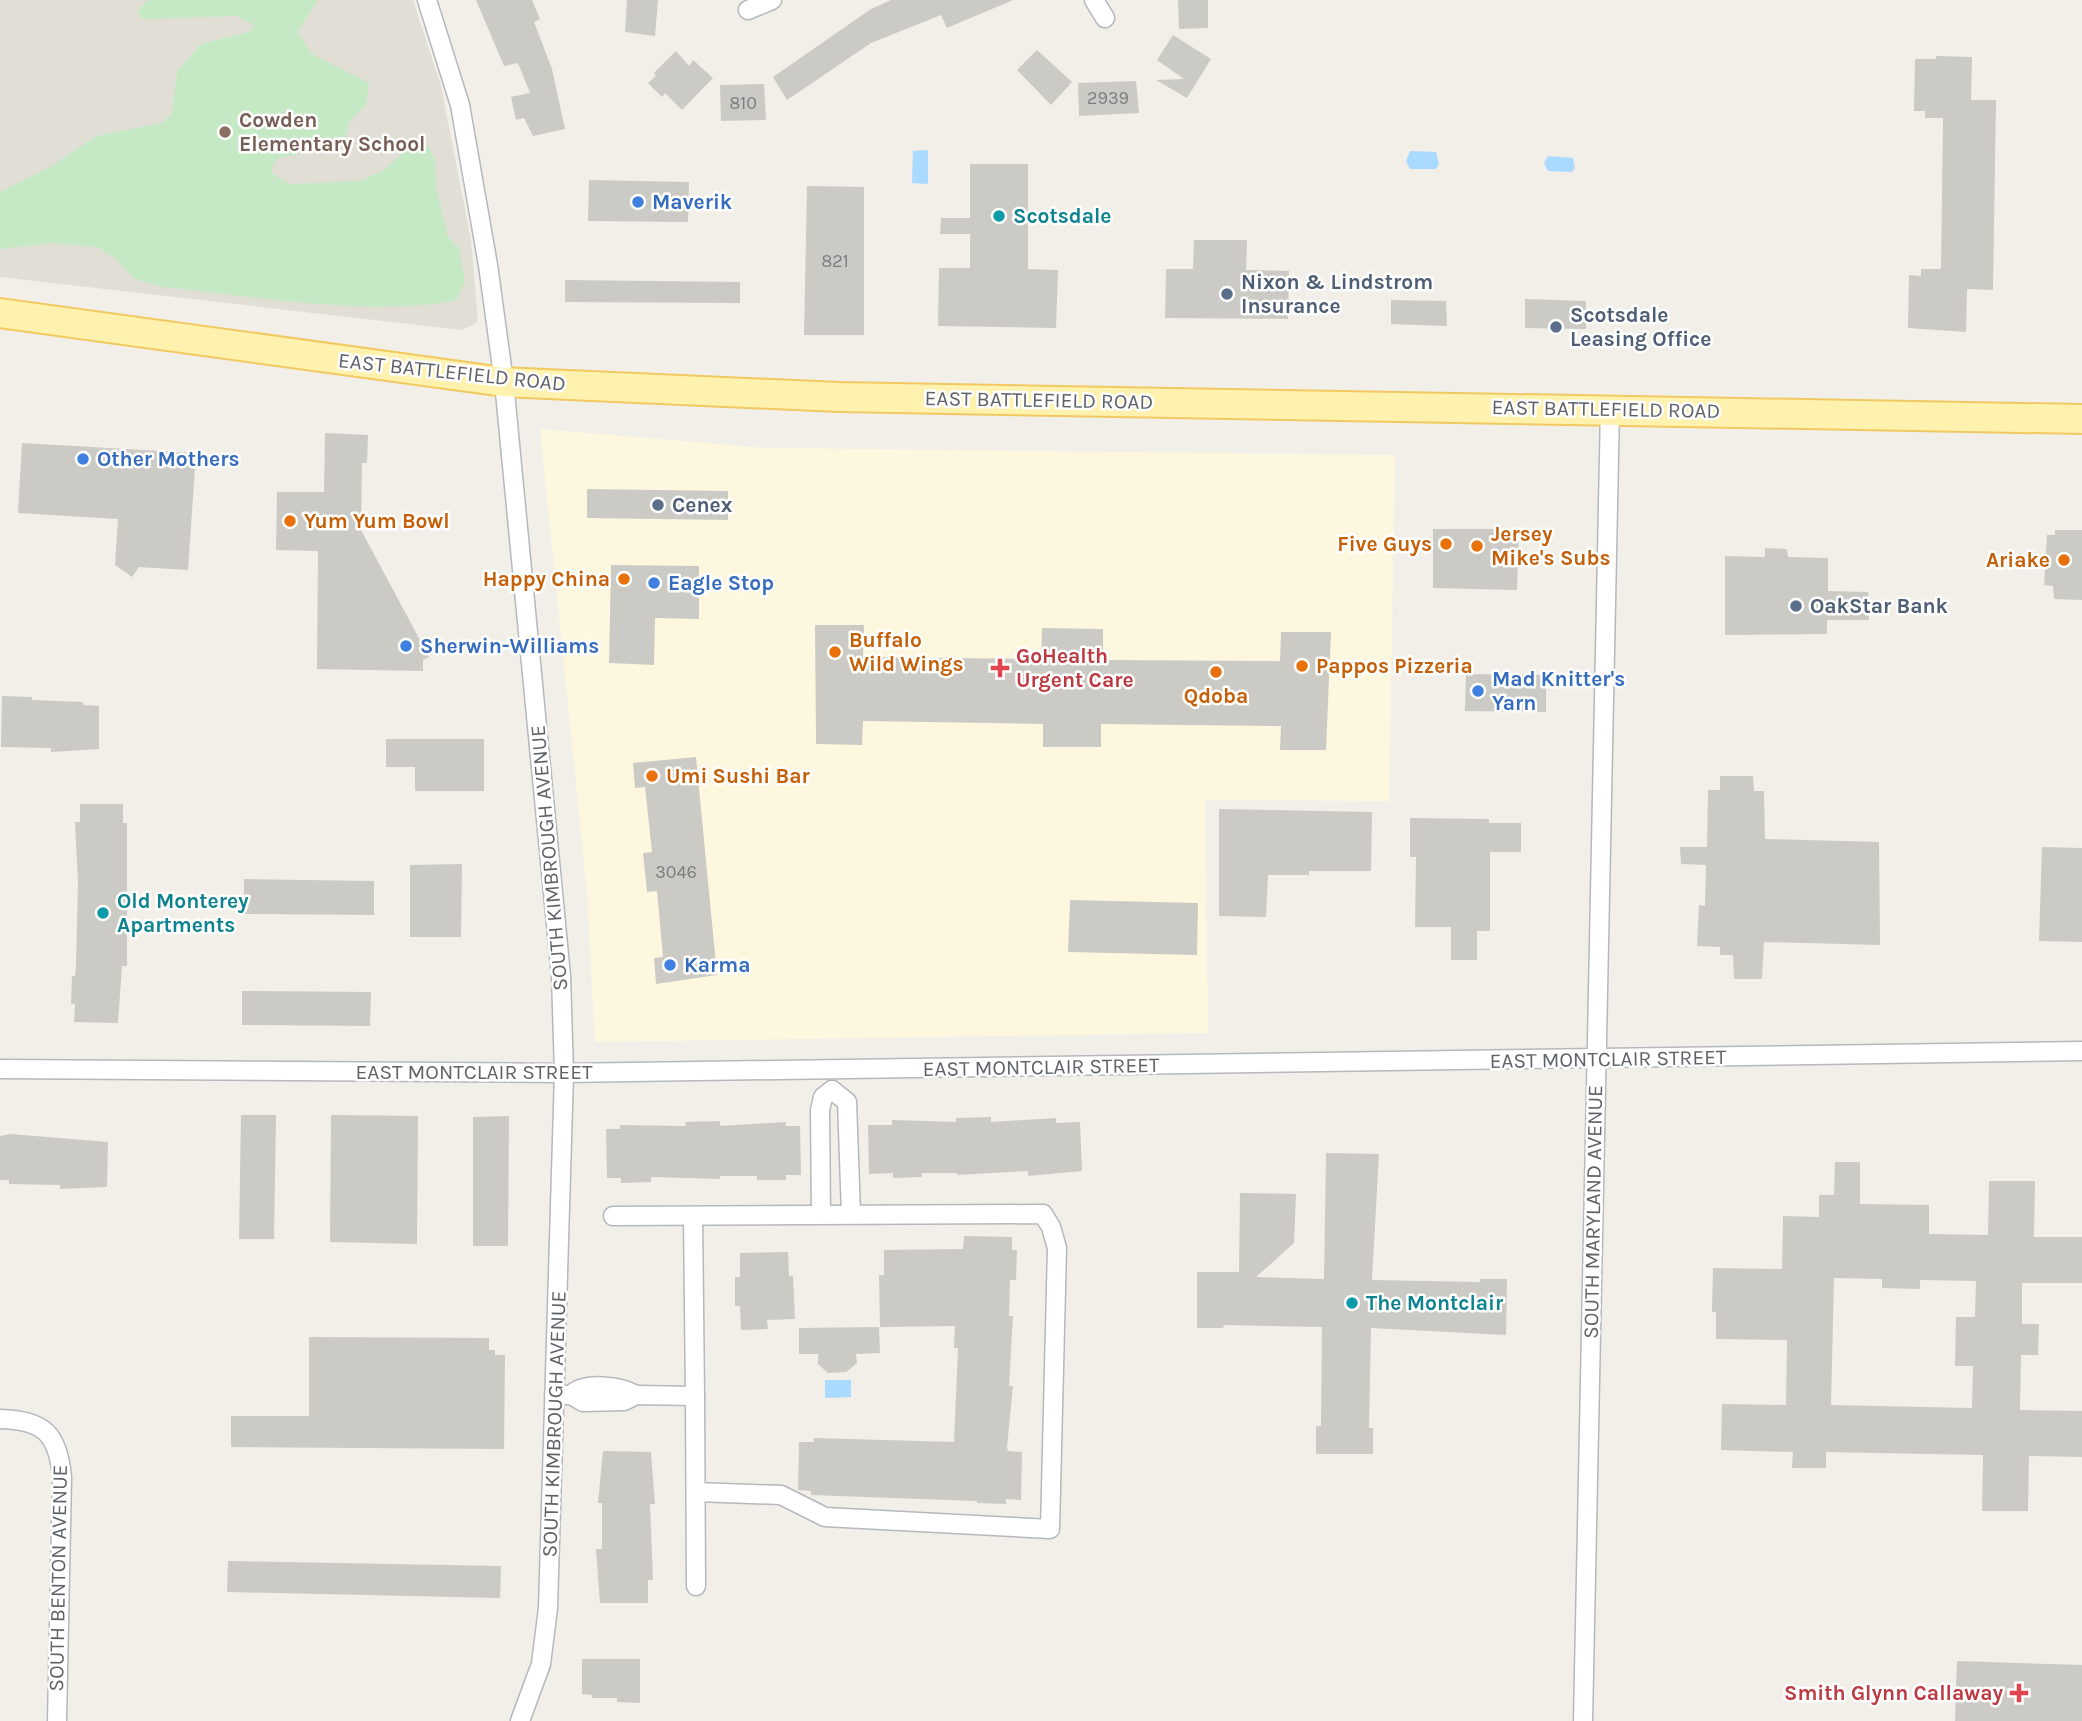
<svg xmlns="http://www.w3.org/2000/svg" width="2082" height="1721" font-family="Karla,sans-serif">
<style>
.commercial{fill:#fef7e0}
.education{fill:#e1ded6}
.green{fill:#c5e8c5}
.water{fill:#aadaff}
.building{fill:#cccac5;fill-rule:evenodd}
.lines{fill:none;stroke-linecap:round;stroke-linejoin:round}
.street-casing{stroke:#b5b8bc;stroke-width:21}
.primary-casing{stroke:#f2c960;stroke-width:32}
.street{stroke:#fff;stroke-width:18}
.primary{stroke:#fff2af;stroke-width:28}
.education-dot{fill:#8d6e63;stroke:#fff;stroke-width:2.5}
.shop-dot{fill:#3f7fe0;stroke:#fff;stroke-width:2.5}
.culture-dot{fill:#0f9aa8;stroke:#fff;stroke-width:2.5}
.service-dot{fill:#5c6f8a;stroke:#fff;stroke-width:2.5}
.food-dot{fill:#e8710a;stroke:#fff;stroke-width:2.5}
.health-dot{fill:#e0444e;stroke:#fff;stroke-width:2.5}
.labels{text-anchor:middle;stroke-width:5;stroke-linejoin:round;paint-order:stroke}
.number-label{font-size:18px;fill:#7a7d7f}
.education-label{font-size:21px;font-weight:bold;fill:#785e54;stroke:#fff;text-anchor:start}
.shop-label{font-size:21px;font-weight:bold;fill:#366cbe;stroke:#fff;text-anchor:start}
.culture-label{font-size:21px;font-weight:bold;fill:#0d838f;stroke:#fff;text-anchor:start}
.service-label{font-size:21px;font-weight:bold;fill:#4e5e75;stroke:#fff;text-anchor:start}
.street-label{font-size:21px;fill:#5f6368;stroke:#fff}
.food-label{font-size:21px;font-weight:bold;fill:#c56008;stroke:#fff;text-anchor:start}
.health-label{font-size:21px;font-weight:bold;fill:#be3a42;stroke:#fff;text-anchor:start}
</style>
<rect width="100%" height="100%" fill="#f1efe8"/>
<polygon class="commercial" points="540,429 764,448 1395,455 1389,801 1205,800 1208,1033 595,1042 587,892"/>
<polygon class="education" points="0,0 413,0 441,86 471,240 478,322 462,330 0,277"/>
<path class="green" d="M148,0h170l-21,32 15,22 57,29 -3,21 -16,17 -8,27 -36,4 -30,7 -5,14 18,11 71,-3 24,-11 24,-22 20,-2 7,14 1,27 12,50 11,11 6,34 -9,18c-83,18 -209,-5 -295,-13l-28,-9 -18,-20 -18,-11 -45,-4 -52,6v-57l52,-26 44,-30 66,-13 10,-10 5,-41 24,-28 48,-12 5,-7 -17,-9 -95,3 -5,-8z"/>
<g class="water">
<polygon points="928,150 928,184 912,183 913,151"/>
<polygon points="1410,151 1436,152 1439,164 1436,169 1410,169 1406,161"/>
<polygon points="1548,156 1573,158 1575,168 1572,172 1548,171 1544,163"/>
<polygon points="825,1380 851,1380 851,1397 825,1398"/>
</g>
<g class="building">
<polygon points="476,0 532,0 540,19 534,22 552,69 565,129 533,136 524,118 516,120 511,97 530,93 518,63 504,66"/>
<polygon points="627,0 658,0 655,36 625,32"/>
<polygon points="891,0 1013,0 947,28 941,15 871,43 787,100 773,77 871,9"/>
<polygon points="1178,0 1208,0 1208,28 1179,29"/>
<polygon points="1173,35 1211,59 1187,98 1156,80 1184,79 1157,60"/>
<polygon points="1037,50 1072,82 1051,105 1017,70"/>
<polygon points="676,51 689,66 693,60 713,78 682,110 665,93 662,97 648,83 656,76 654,73"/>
<polygon points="1936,56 1972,57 1971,100 1996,100 1993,290 1967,289 1966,332 1908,328 1909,275 1921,276 1921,269 1941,269 1943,118 1925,118 1925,111 1914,111 1915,59 1936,59"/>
<polygon points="1136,81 1139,113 1079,116 1078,83"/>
<polygon points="764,84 766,120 721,121 720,85"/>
<polygon points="970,164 1028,164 1028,269 1058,270 1056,328 938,326 939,268 970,268 970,234 940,234 941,218 970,218"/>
<polygon points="589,180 689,182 688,222 588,221"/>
<polygon points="807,186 864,187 864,335 804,335"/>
<polygon points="1194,240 1247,240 1246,270 1289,271 1288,319 1165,318 1166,269 1193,269"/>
<polygon points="565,280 740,282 740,303 565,302"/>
<polygon points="1525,299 1586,301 1586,329 1525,328"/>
<polygon points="1391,300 1446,301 1447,326 1391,324"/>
<polygon points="325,433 368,435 367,463 362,463 361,530 429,657 423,660 423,671 317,669 318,551 276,550 277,492 324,492"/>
<polygon points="22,443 196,453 188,570 139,567 132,577 115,565 118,519 18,513"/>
<polygon points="587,489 728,491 728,520 587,518"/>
<polygon points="1433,529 1519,529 1517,590 1433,588"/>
<polygon points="2055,530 2082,530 2082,600 2054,599 2053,586 2044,585 2047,535 2055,535"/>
<polygon points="1765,548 1787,549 1788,557 1828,558 1828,591 1868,592 1869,620 1827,620 1827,634 1725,635 1725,556 1765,557"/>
<polygon points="611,565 699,566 699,619 655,618 654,665 609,663"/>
<polygon points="815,625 864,625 863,657 1041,659 1042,628 1103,629 1103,660 1280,661 1281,632 1331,632 1326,750 1280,750 1281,726 1101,724 1101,747 1043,747 1043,724 863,721 862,745 816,744"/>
<polygon points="1466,674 1546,675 1546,712 1465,711"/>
<polygon points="2,696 32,697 32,700 83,702 83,705 99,706 99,749 51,752 51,748 1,747"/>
<polygon points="386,739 484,739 484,791 415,791 415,767 386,767"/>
<polygon points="696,757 717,975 656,984 654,958 663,957 657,891 647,892 643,853 652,852 645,787 635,788 633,763"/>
<polygon points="1720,776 1753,776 1754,791 1764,791 1765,839 1879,842 1880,945 1764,942 1762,979 1734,979 1733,955 1720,955 1720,947 1697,946 1699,905 1705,906 1706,865 1681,864 1680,847 1707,847 1708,790 1720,790"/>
<polygon points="80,804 123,804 123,823 127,823 127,966 122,966 118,1023 74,1022 75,1004 71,1004 72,976 75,976 76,963 78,882 75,822 80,822"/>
<polygon points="1219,809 1372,812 1371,871 1309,871 1309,875 1268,875 1266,917 1219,916"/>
<polygon points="1410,818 1489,819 1489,823 1521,823 1521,852 1490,852 1490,931 1477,931 1477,960 1451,960 1451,927 1415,927 1416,857 1410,857"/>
<polygon points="2042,847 2082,848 2082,942 2039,941"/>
<polygon points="462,864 461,937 410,937 410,865"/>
<polygon points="244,879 374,881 374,915 244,914"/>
<polygon points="1070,900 1198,903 1197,955 1068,952"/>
<polygon points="242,991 371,992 370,1026 242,1025"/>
<polygon points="241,1115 276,1115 274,1239 239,1239"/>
<polygon points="331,1115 418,1116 417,1244 330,1242"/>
<polygon points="509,1116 508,1246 473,1246 473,1117"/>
<polygon points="991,1117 991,1122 1056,1118 1056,1123 1080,1122 1082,1171 1028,1176 1028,1171 957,1175 957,1173 922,1173 922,1177 893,1178 893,1173 869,1174 868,1125 892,1125 892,1120 956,1122 956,1118"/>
<polygon points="720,1121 720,1126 786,1122 786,1126 800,1126 801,1175 786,1175 786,1180 757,1180 757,1176 720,1176 720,1179 651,1177 651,1182 621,1183 621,1178 607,1178 606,1129 620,1129 620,1125 686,1126 685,1122"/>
<polygon points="10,1134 108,1142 107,1187 60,1189 60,1185 9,1184 9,1180 0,1180 0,1136"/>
<polygon points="1326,1153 1379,1154 1372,1280 1480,1282 1480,1279 1507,1279 1506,1335 1371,1328 1369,1428 1373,1428 1373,1454 1316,1454 1316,1426 1321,1426 1322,1327 1224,1325 1223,1328 1197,1328 1197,1272 1239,1272 1240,1193 1296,1194 1294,1243 1256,1277 1324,1279"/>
<path d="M1835,1162h25v42l69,1v29l59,1 1,-54h46l-1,56h48v46h-60v41h17l-1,31h-17l-1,55 62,1v46l-53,-1 -1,55h-46l1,-56 -157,-3v16h-34l1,-16 -72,-2 1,-46 64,1 1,-65 -71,-1v-27h-4l1,-44 69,1 1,-53 36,1v-22h15zM1834,1278l48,1v9l38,1v-9l56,1 -1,36h-19l-1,49h18l-1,42 -141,-3z"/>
<polygon points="964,1236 1012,1237 1012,1250 1017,1250 1016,1280 1010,1280 1009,1316 1013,1316 1009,1386 1013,1386 1007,1447 1008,1451 1022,1452 1021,1500 1006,1499 1006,1504 977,1503 977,1501 811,1495 811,1491 798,1490 799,1442 814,1442 814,1438 954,1442 958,1348 954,1348 955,1326 880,1327 879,1275 884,1275 884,1250 963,1249"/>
<polygon points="788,1252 789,1276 793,1276 795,1319 767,1320 768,1329 741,1330 740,1306 735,1306 735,1277 740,1277 740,1253"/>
<polygon points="879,1327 880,1353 856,1354 857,1363 846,1372 828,1373 818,1364 818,1354 799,1354 799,1328"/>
<polygon points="309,1337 489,1338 489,1350 495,1350 495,1355 505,1355 504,1449 231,1447 231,1416 309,1416"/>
<polygon points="603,1451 651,1452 655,1504 650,1504 653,1580 648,1580 648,1603 600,1603 596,1549 602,1549 602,1503 598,1503"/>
<polygon points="228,1561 501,1566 500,1598 227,1592"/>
<polygon points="582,1659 640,1659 640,1703 617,1702 617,1698 592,1698 592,1695 582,1694"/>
<polygon points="1957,1661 2082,1665 2082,1721 1955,1721"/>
</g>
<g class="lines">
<defs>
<g id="street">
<polyline points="427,0 460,105 488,265 504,382 561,976 564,1073 548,1608 541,1664 520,1721"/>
<polyline points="1094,0 1105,18"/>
<polyline points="748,10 772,0"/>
<polyline points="0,1069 564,1073 2082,1051"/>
<polyline points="832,1090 847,1102 851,1214"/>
<polyline points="821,1214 820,1110 823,1097 832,1090"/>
<polyline points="613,1216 1043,1214 1051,1227 1057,1248 1050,1529 825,1517 781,1495 696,1492"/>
<polyline points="554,1395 571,1395 583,1402 624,1401 636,1395 695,1396 693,1216"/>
<path d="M571,1395c13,-14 50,-9 65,0"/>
<polyline points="695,1396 696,1586"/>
<path d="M0,1419c44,1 58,15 62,58l-5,244"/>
<polyline points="1583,1721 1610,408"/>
</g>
<polyline id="primary" points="0,313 504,382 839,397 2082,419"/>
</defs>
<use href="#street" class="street-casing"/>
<use href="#primary" class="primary-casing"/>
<use href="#street" class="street"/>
<use href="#primary" class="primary"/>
</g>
<circle class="education-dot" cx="225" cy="132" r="7"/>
<g class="shop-dot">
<circle cx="638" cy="202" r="7"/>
<circle cx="83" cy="459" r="7"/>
<circle cx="654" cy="583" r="7"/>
<circle cx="406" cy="646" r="7"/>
<circle cx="1478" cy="691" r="7"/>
<circle cx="670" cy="965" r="7"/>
</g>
<g class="culture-dot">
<circle cx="999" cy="216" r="7"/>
<circle cx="103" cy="913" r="7"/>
<circle cx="1352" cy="1303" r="7"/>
</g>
<g class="service-dot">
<circle cx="1227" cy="294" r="7"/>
<circle cx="1556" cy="327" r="7"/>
<circle cx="658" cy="505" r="7"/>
<circle cx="1796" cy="606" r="7"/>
</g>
<g class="food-dot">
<circle cx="290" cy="521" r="7"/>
<circle cx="1446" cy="544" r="7"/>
<circle cx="1477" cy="546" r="7"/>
<circle cx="2064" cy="560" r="7"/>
<circle cx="624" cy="579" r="7"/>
<circle cx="835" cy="652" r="7"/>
<circle cx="1302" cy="666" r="7"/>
<circle cx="1216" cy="672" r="7"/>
<circle cx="652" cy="776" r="7"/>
</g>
<g class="health-dot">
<path d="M996.5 657.5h7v7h7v7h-7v7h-7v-7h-7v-7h7z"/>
<path d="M2015.5 1682.5h7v7h7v7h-7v7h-7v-7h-7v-7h7z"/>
</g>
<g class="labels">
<g class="number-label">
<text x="1108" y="104">2939</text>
<text x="743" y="109">810</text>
<text x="835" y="267">821</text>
<text x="676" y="878">3046</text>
</g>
<g class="education-label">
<text x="239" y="127">Cowden<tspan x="239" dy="24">Elementary School</tspan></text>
</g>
<g class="shop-label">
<text x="652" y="209">Maverik</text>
<text x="97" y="466">Other Mothers</text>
<text x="668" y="590">Eagle Stop</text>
<text x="420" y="653">Sherwin-Williams</text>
<text x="1492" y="686">Mad Knitter's<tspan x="1492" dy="24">Yarn</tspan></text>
<text x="684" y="972">Karma</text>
</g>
<g class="culture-label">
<text x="1013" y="223">Scotsdale</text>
<text x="117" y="908">Old Monterey<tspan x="117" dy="24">Apartments</tspan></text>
<text x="1366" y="1310">The Montclair</text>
</g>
<g class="service-label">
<text x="1241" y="289">Nixon &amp; Lindstrom<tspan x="1241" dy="24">Insurance</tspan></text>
<text x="1570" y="322">Scotsdale<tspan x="1570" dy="24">Leasing Office</tspan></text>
<text x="672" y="512">Cenex</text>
<text x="1810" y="613">OakStar Bank</text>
</g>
<g class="street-label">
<text transform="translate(452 372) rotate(6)" y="7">EAST BATTLEFIELD ROAD</text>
<text transform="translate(1039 400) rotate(1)" y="7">EAST BATTLEFIELD ROAD</text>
<text transform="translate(1606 409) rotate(1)" y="7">EAST BATTLEFIELD ROAD</text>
<text transform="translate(549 858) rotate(-95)" y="7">SOUTH KIMBROUGH AVENUE</text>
<text transform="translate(1608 1059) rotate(-1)" y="7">EAST MONTCLAIR STREET</text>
<text transform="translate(1041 1067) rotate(-1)" y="7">EAST MONTCLAIR STREET</text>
<text x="474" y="1079">EAST MONTCLAIR STREET</text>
<text transform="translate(1593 1212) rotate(-89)" y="7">SOUTH MARYLAND AVENUE</text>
<text transform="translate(554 1424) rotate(-88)" y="7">SOUTH KIMBROUGH AVENUE</text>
<text transform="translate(58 1578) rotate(-89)" y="7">SOUTH BENTON AVENUE</text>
</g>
<g class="food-label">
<text x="304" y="528">Yum Yum Bowl</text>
<text x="1491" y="541">Jersey<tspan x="1491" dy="24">Mike's Subs</tspan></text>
<text x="1432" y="551" text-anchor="end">Five Guys</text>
<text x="2050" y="567" text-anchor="end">Ariake</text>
<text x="610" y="586" text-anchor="end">Happy China</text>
<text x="849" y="647">Buffalo<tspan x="849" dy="24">Wild Wings</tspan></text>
<text x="1316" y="673">Pappos Pizzeria</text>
<text x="1216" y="703" text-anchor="middle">Qdoba</text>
<text x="666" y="783">Umi Sushi Bar</text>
</g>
<g class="health-label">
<text x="1016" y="663">GoHealth<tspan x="1016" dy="24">Urgent Care</tspan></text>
<text x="2003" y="1700" text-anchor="end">Smith Glynn Callaway</text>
</g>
</g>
</svg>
